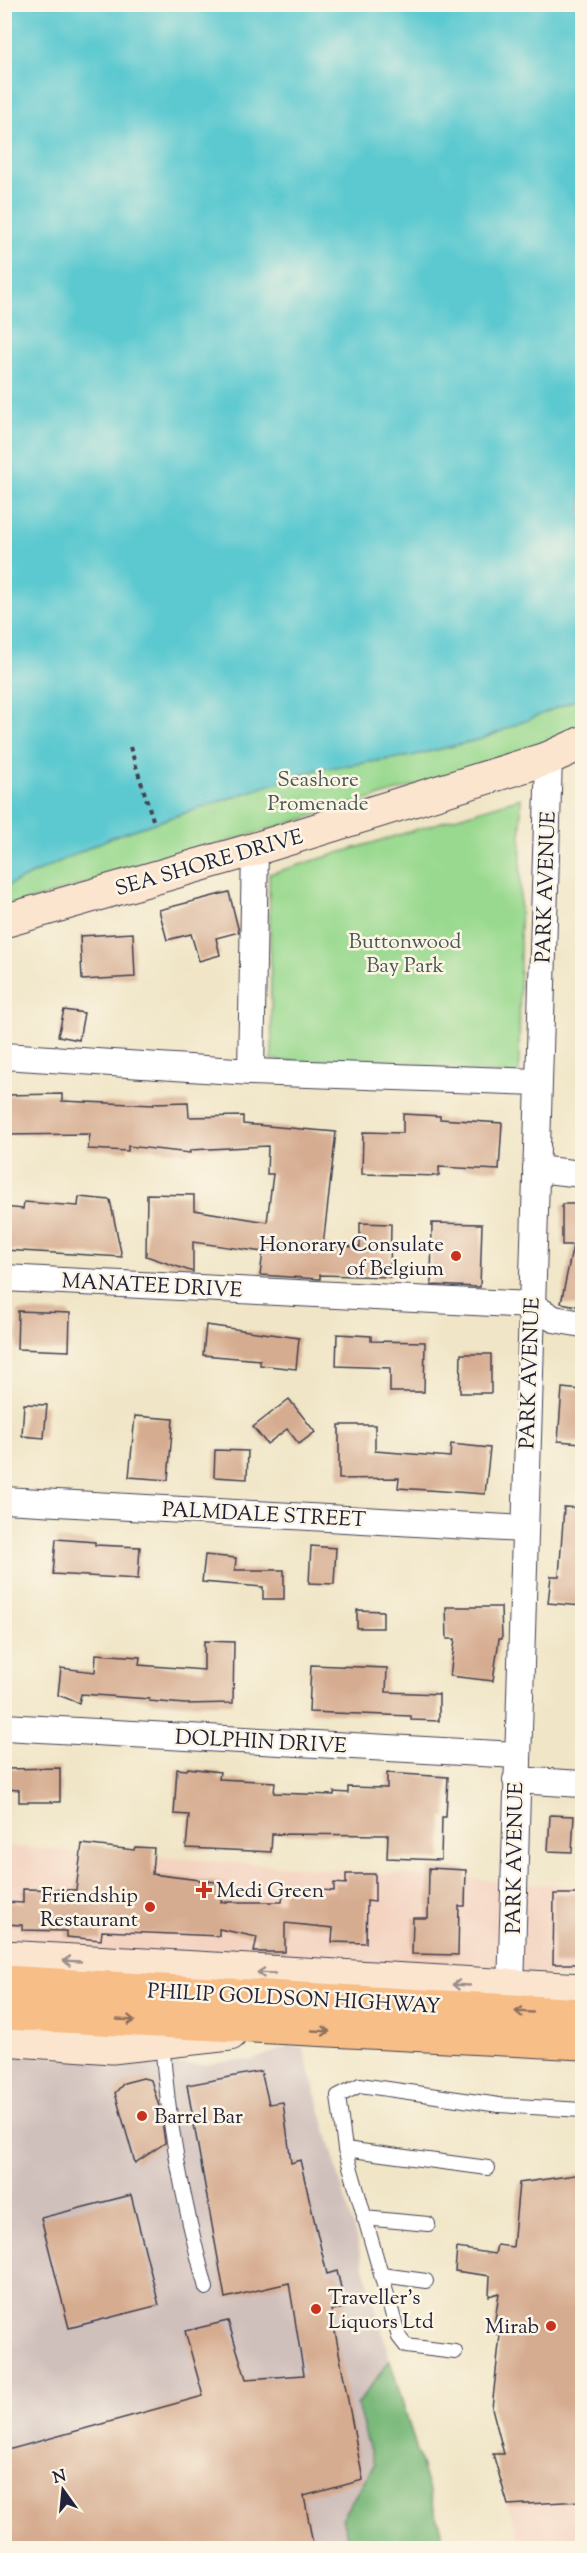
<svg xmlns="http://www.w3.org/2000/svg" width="587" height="2553" font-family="'Sorts Mill Goudy',serif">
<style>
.built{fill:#f4d3c1}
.industrial{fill:#d0c0bc}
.green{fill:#99d98f;stroke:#5e7e65;stroke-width:1.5}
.forest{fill:#7ab97a;stroke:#4e6e5a;stroke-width:1.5}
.water{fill:#5bc9d0;stroke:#3e7686;stroke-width:1.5}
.building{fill:#d6ac90}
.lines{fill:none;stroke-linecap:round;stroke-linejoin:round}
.lane-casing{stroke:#413f50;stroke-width:16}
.street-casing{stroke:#413f50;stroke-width:28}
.secondary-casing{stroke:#413f50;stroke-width:35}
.primary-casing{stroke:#413f50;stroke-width:35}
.path{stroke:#413f50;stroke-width:4;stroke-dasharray:4.5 4.5;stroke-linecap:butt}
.lane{stroke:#fff;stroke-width:14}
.street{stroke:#fff;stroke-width:26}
.secondary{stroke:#fce5cf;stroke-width:33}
.primary{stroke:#f7be87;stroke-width:33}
.oneway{stroke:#9a8d8c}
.oneway2{stroke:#8c7061}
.poi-dot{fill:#c8321e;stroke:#fcf5e5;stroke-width:2}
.labels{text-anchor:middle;stroke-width:5;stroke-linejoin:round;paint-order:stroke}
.park-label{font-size:21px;fill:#465954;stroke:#fcf5e5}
.street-label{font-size:21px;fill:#22223b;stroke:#fcf5e5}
.poi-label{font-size:21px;fill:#22223b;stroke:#fcf5e5;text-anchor:end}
</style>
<rect width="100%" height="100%" fill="#fcf5e5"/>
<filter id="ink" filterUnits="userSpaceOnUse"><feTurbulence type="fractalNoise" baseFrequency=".0167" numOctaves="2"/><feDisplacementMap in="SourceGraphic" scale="12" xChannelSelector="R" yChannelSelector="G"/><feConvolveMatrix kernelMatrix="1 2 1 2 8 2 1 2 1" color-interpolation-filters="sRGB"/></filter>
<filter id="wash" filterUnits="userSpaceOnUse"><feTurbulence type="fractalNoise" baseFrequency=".008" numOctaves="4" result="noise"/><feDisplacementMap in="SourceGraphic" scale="24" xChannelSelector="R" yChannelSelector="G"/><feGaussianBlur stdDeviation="1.35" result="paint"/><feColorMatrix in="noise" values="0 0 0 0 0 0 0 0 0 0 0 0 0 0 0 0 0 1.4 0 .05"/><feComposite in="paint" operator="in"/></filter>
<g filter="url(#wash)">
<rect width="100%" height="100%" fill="#f0e5c6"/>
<g class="built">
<polygon points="4,1846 582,1887 582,1978 5,1946"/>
<polygon points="582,2501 582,2548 523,2548 508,2505"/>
</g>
<polygon class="industrial" points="292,2046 303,2047 390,2360 357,2405 374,2465 342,2517 350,2548 5,2548 4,2054 193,2065 251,2060"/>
<g class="green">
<polygon points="582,697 582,728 531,751 5,908 4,887 112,837 315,770 411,756 482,739"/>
<polygon points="521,798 519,1075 272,1060 269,874"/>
</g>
<polygon class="forest" points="390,2360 446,2548 350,2548 342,2517 374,2465 357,2405"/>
<polygon class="water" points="4,5 582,5 582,697 482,739 411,756 315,770 112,837 5,887"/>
<g id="blocks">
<g class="building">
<polygon points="229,892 239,932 216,938 220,955 199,961 191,934 167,940 159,910"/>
<polygon points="133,933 135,977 82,980 80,936"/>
<polygon points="64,1010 84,1013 79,1040 58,1036"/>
<polygon points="62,1094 62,1101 154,1105 154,1103 188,1102 189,1117 243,1116 243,1124 336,1132 323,1246 360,1247 360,1223 391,1224 390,1277 320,1275 320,1279 260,1275 263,1252 193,1242 193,1272 146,1256 147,1194 194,1195 194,1210 267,1222 273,1174 267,1174 268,1146 190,1150 190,1153 128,1146 128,1151 88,1149 90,1134 4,1135 4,1095"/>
<polygon points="403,1114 440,1116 440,1119 502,1123 499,1170 439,1167 439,1176 362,1174 363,1132 403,1133"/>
<polygon points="79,1197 110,1200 122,1257 4,1250 4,1207 23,1209 24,1202 78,1206"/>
<polygon points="562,1204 582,1204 582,1307 561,1303 573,1245 562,1245"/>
<polygon points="432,1223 482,1224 480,1287 431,1285"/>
<polygon points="18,1311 70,1313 69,1351 17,1349"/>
<polygon points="206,1325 299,1338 296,1369 260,1365 260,1360 203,1355"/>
<polygon points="337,1334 371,1336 371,1341 425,1342 424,1392 390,1392 390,1368 336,1366"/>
<polygon points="461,1354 491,1354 491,1393 460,1393"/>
<polygon points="562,1388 582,1390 582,1443 558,1441"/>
<polygon points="289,1399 315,1432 299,1444 287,1429 267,1444 253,1427"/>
<polygon points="24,1404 47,1405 44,1438 22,1436"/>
<polygon points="135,1416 173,1419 168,1480 129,1477"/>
<polygon points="339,1425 375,1425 375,1451 450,1457 451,1444 490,1448 485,1494 398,1488 399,1478 339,1479"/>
<polygon points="215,1450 248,1451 247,1479 214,1477"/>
<polygon points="564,1507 582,1508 582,1606 548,1603 551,1576 559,1576"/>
<polygon points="56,1539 95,1542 95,1545 140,1547 138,1579 53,1574"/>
<polygon points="311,1546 336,1548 334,1584 309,1583"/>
<polygon points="205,1555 236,1558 235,1570 284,1570 284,1599 263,1599 263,1587 202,1582"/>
<polygon points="446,1607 501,1607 502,1639 499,1639 493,1681 450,1676 455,1639 447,1639"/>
<polygon points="357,1610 383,1611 383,1628 357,1628"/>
<polygon points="204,1641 234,1642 233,1703 185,1704 149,1701 149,1699 81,1694 79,1703 58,1695 61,1668 95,1672 96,1654 140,1657 139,1665 204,1670"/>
<polygon points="311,1665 387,1668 386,1692 439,1694 439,1721 411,1720 411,1716 309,1712"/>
<polygon points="60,1768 60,1802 19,1802 19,1790 4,1789 4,1769"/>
<polygon points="188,1768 220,1772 219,1779 275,1782 274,1793 334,1795 334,1792 348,1793 348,1787 387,1788 387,1773 448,1777 446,1817 442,1817 441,1860 387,1858 388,1835 272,1834 271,1852 186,1848 189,1815 174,1814 177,1769 187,1770"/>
<polygon points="550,1815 574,1816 572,1852 548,1851"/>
<polygon points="82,1844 134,1850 135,1847 154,1848 152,1874 223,1883 221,1902 282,1902 284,1887 334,1891 334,1883 346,1884 346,1874 375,1874 375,1902 367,1901 366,1943 332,1942 333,1928 285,1923 285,1952 254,1952 257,1937 219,1929 219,1936 102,1931 101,1940 66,1937 66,1931 22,1930 22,1925 4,1924 4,1902 23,1903 23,1889 76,1890"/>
<polygon points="429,1868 466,1870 465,1906 459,1906 458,1955 412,1954 413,1918 428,1918"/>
<polygon points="554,1894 582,1894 582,1964 553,1964"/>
<polygon points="261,2071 269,2104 283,2102 291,2163 300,2160 327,2274 337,2271 346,2308 331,2310 363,2480 304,2496 313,2544 291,2548 11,2548 4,2525 4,2451 203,2396 185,2331 228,2321 246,2379 304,2375 289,2283 225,2298 187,2085"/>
<polygon points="143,2078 151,2080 161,2113 165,2143 135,2163 115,2093 124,2083"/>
<polygon points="582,2174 582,2501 508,2505 493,2454 504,2454 492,2408 500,2335 493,2333 499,2293 489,2296 490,2276 455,2271 457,2248 495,2254 497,2245 513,2247 519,2183"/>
<polygon points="131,2195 159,2305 69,2328 41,2218"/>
</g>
</g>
</g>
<g filter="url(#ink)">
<use href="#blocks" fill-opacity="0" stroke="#413f50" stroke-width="1.5"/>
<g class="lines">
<defs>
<g id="lane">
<path d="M162,2041c6,84 22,166 44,247"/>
<polyline points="345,2149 488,2168"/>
<polyline points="364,2218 428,2224"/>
<polyline points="382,2275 426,2281"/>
<polyline points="455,2352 406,2346 399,2337 345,2149 338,2096 360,2085 499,2105 582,2110"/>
</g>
<g id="street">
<polyline points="4,1056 251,1072 539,1082"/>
<polyline points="251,1072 255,849"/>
<polyline points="536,1169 582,1174"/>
<polyline points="4,1278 531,1305 554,1319 582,1324"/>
<polyline points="4,1500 524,1529"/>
<polyline points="4,1727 517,1755"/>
<polyline points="516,1780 582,1784"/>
<polyline points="511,1988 549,758"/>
</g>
<g id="secondary">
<polyline points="4,921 255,849 549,758 582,743"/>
<polyline points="4,1957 582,1990"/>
<polyline points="4,2039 112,2047 230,2034"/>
</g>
<g id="primary">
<polyline points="4,1982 582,2015"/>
<polyline points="4,2013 582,2043"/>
</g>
</defs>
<use href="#lane" class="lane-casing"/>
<use href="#street" class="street-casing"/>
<use href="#secondary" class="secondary-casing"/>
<use href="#primary" class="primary-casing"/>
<polyline class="path" points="130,747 154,823"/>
<use href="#lane" class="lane"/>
<use href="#street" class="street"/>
<use href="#secondary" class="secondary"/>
<use href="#primary" class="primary"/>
</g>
<defs><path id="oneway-shaft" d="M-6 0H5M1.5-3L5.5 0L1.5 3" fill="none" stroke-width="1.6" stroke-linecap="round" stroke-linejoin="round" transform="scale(1.5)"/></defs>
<g class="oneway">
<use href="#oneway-shaft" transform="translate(72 1961) rotate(-177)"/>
<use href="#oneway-shaft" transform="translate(266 1973) rotate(-177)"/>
<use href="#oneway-shaft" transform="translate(461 1985) rotate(-177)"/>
</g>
<g class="oneway2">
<use href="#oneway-shaft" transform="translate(524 2012) rotate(-177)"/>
<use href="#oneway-shaft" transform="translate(126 2020) rotate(3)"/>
<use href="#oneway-shaft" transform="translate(321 2031) rotate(3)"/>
</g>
</g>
<g class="poi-dot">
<circle cx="456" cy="1256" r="6"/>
<path d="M201 1881h6v6h6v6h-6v6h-6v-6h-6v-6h6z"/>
<circle cx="150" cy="1907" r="6"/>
<circle cx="142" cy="2116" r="6"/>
<circle cx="316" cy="2309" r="6"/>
<circle cx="551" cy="2326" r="6"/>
</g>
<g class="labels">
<g class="park-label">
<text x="318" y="786">Seashore<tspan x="318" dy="24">Promenade</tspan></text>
<text x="405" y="948">Buttonwood<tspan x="405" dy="24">Bay Park</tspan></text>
</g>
<g class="street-label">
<text transform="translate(209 862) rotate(-16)" y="7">SEA SHORE DRIVE</text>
<text transform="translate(545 887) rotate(-88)" y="7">PARK AVENUE</text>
<text transform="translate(152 1285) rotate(3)" y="7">MANATEE DRIVE</text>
<text transform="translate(529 1373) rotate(-88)" y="7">PARK AVENUE</text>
<text transform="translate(264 1514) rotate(3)" y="7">PALMDALE STREET</text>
<text transform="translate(261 1741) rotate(3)" y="7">DOLPHIN DRIVE</text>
<text transform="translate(514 1858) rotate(-89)" y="7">PARK AVENUE</text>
<text transform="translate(294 1998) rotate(3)" y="7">PHILIP GOLDSON HIGHWAY</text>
</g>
<g class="poi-label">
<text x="444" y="1251">Honorary Consulate<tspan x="444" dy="24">of Belgium</tspan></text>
<text x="216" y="1897" text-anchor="start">Medi Green</text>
<text x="138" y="1902">Friendship<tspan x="138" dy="24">Restaurant</tspan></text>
<text x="154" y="2123" text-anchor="start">Barrel Bar</text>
<text x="328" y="2304" text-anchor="start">Traveller's<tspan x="328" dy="24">Liquors Ltd</tspan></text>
<text x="539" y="2333">Mirab</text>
</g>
</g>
<rect width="587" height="2553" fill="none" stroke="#fcf5e5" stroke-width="24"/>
<g transform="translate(63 2490) rotate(345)" stroke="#fcf5e5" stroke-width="4.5" paint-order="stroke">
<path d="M0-4.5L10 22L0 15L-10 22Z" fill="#22223b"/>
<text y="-9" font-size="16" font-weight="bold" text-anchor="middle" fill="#22223b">N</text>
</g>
</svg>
